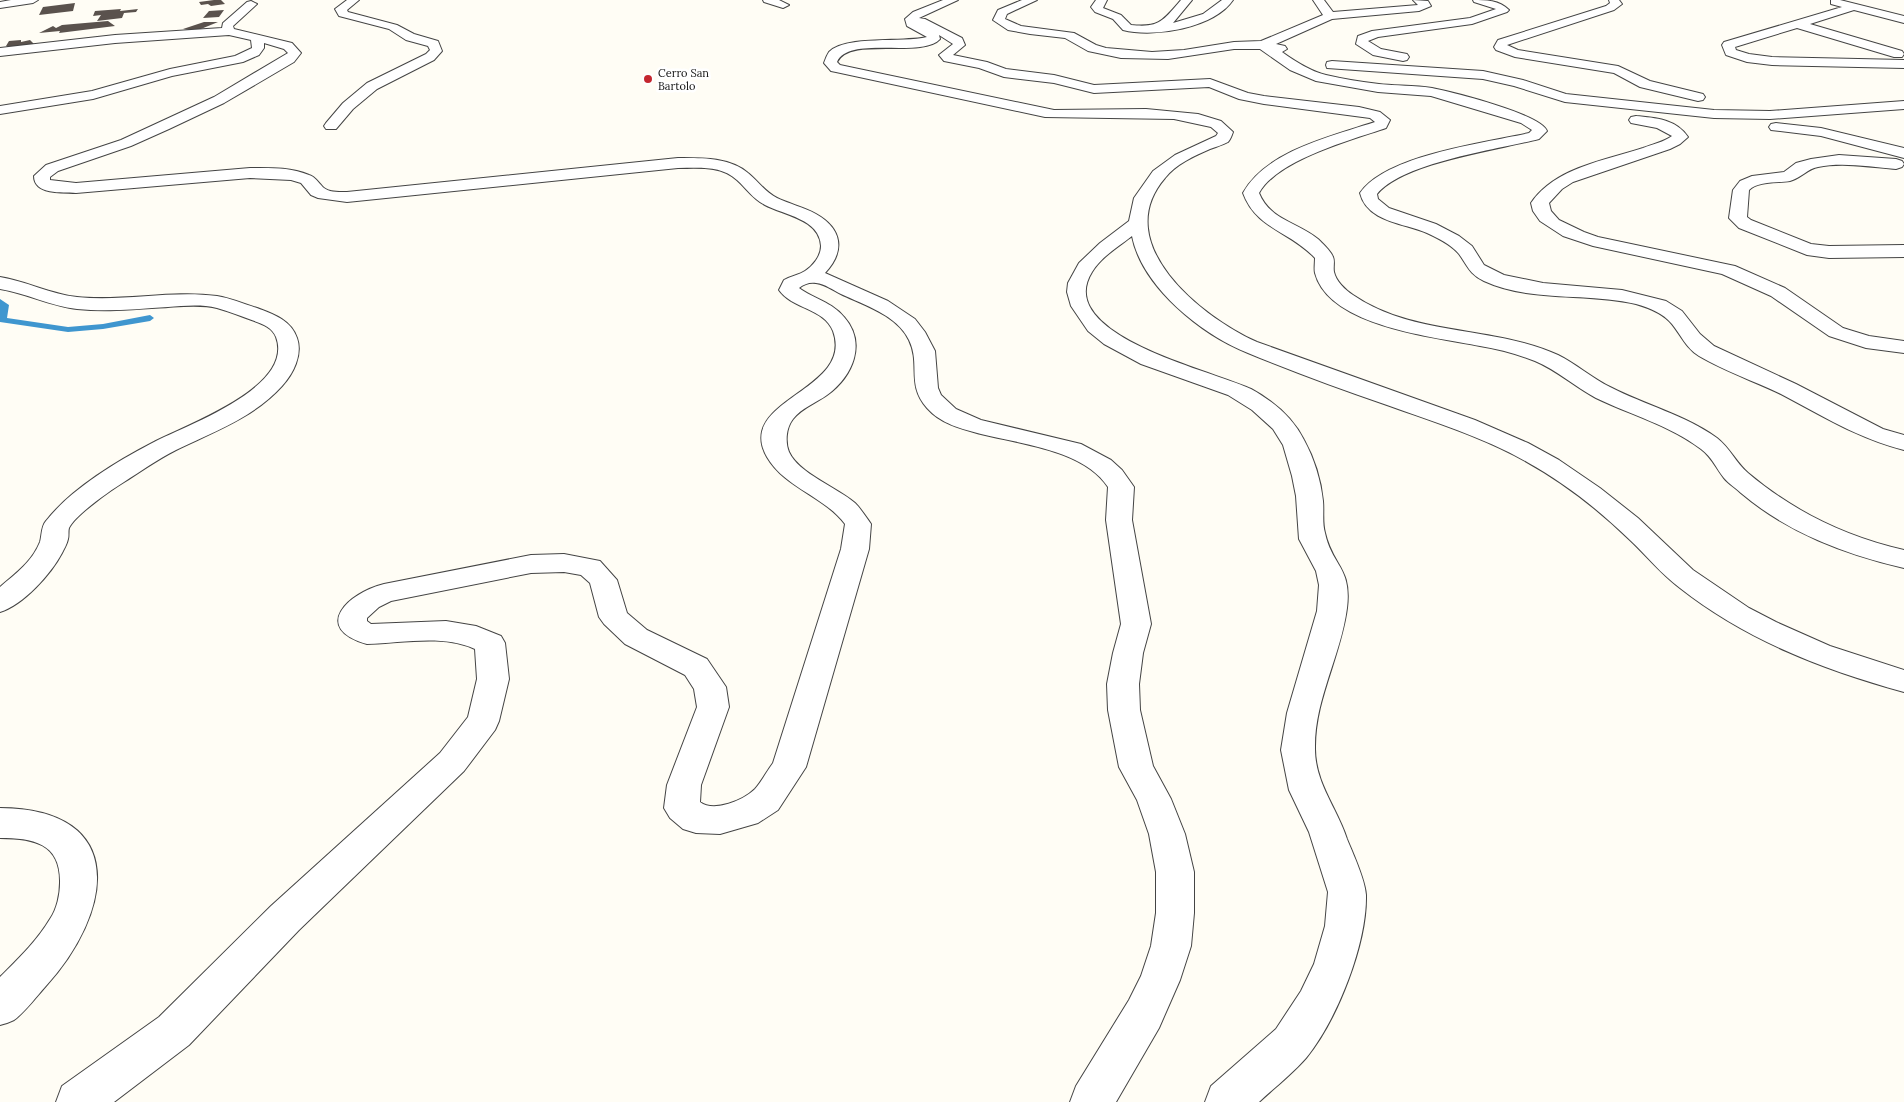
<svg xmlns="http://www.w3.org/2000/svg" width="1904" height="1102" font-family="Lora,serif">
<style>
.lines{fill:none;stroke-linecap:round;stroke-linejoin:round}
.stream{fill:#3f96cf;fill-rule:evenodd}
.building{fill:#5a524d}
.street-casing{stroke:#444;stroke-width:2}
.street{fill:#fff;fill-rule:evenodd}
.poi-dot{fill:#c4262e;stroke:#fff;stroke-width:2}
.labels{text-anchor:middle;stroke-width:5;stroke-linejoin:round;paint-order:stroke}
.far-poi-label{font-size:11px;fill:#111;stroke:#fff;text-anchor:start}
</style>
<rect width="100%" height="100%" fill="#fffdf5"/>
<g class="lines">
<polygon class="stream" points="0,299 9,305 7,318 68,327 103,324 150,315 154,318 150,321 103,329 68,332 0,322"/>
</g>
<g class="building">
<polygon points="214,0 221,0 225,4 211,6 208,4 201,5 199,2"/>
<polygon points="75,3 73,11 39,15 43,7"/>
<polygon points="121,9 120,11 138,9 136,12 124,13 122,18 97,21 101,15 93,16 95,11"/>
<polygon points="224,10 219,17 203,18 209,11"/>
<polygon points="108,21 115,26 59,33 60,31 39,33 53,26 56,28 62,25"/>
<polygon points="204,22 218,22 196,31 183,29"/>
<polygon points="21,40 21,42 30,40 34,44 30,48 11,49 6,46 9,41"/>
</g>
<g class="lines">
<defs>
<g id="street">
<polygon points="11,0 38,0 33,3 0,8 0,2"/>
<polygon points="347,0 359,0 347,10 348,12 397,25 414,34 438,41 442,51 434,60 377,89 353,109 336,129 326,129 324,126 326,123 343,103 367,83 426,54 430,50 428,46 406,40 389,29 339,16 335,9"/>
<polygon points="763,0 779,0 789,5 783,8 764,2"/>
<path d="M943,0h15l-39,18 6,1 37,19 3,7 -12,10 34,7 19,7 48,6 40,10 116,-6 38,14 16,3 95,11 21,5 10,8 -4,8c-35,12 -109,32 -127,65 11,27 38,29 59,46 4,4 13,12 15,18 2,4 0,10 1,15 2,9 11,18 19,23 61,42 139,30 205,60 18,9 34,23 52,32 35,18 75,28 107,51 13,10 19,25 31,35 45,38 98,64 156,77v18c-59,-14 -116,-35 -163,-75 -5,-5 -12,-9 -17,-15 -8,-10 -12,-21 -23,-29 -32,-24 -70,-34 -105,-51 -21,-11 -39,-28 -61,-37 -18,-7 -36,-12 -55,-15 -44,-9 -151,-19 -165,-73 -1,-4 0,-10 0,-15 -25,-27 -59,-29 -72,-65 23,-42 89,-57 132,-71l-5,-4 -106,-14 -25,-5 -30,-12 -115,6 -40,-10 -50,-6 -25,-9 -35,-7 -5,-6 14,-11 -14,-9 1,4c-18,20 -91,-4 -103,23l3,3 14,3 200,42 92,-1 52,5 23,7 12,11c-1,3 -3,8 -5,10 -5,3 -13,5 -18,7 -16,7 -34,15 -45,29 -56,65 36,139 92,164l218,78 53,23 31,17 41,28 38,30 55,52 56,38 27,14 54,24 74,24v22c-80,-22 -158,-52 -224,-104 -19,-14 -33,-32 -50,-48 -31,-30 -65,-57 -103,-78 -44,-25 -93,-40 -140,-57 -47,-16 -93,-33 -139,-52 -46,-18 -106,-66 -116,-117 -14,11 -31,21 -40,36 -40,64 125,100 159,117 22,12 42,29 53,51 10,18 17,41 19,61 1,11 -1,22 2,32 7,33 27,34 22,75 -6,48 -33,92 -32,141 0,34 22,59 32,90 6,15 18,40 19,56 1,49 -29,125 -60,163 -14,16 -32,30 -47,44h-54l6,-16 65,-57 25,-38 13,-27 11,-38 3,-34 -19,-60 -20,-42 -8,-40 6,-37 30,-102 2,-26 -3,-14 -17,-32 -3,-43 -4,-20 -9,-31 -10,-16 -21,-19 -24,-15 -87,-31 -37,-20 -16,-13 -17,-25 -4,-14 1,-9 11,-20 21,-20 29,-22 5,-23 19,-27 22,-16 41,-19 2,-3 -7,-6 -37,-8 -129,-2 -209,-45 -5,-1 -7,-8c1,-3 3,-8 5,-11 17,-17 74,-9 98,-15l-20,-11 -2,-7 8,-7z"/>
<path d="M1022,0h15l-30,14 -2,5 16,7 53,7 22,12 10,3 46,4 32,-2 50,-8 27,-1 62,-26 -10,-15h11l9,12 85,-7 -5,-5 15,1 3,5 -12,5 -87,8 -56,25 9,2 2,3 -5,3c14,10 28,19 44,23 17,4 35,7 53,9 17,2 35,1 53,4 20,4 109,26 115,43l-8,8c-42,11 -135,23 -162,55l1,5 11,9 47,16 23,12 13,10 12,19 20,10 39,8 79,7 44,11 16,10 18,23 14,12 82,38 87,45 21,6v15c-45,-11 -83,-35 -123,-56 -27,-13 -57,-23 -82,-38 -13,-8 -18,-21 -27,-32 -9,-11 -22,-16 -36,-20 -50,-12 -104,-1 -152,-23 -14,-6 -17,-16 -25,-27 -7,-9 -21,-16 -32,-21 -23,-10 -60,-11 -67,-40 26,-38 124,-50 169,-60l3,-3 -11,-7 -90,-27 -53,-4 -62,-11 -26,-11 -30,-21h-26l-66,10 -47,-1 -33,-7 -23,-13 -35,-4 -22,-4 -15,-10 5,-10z"/>
<path d="M1096,0h11l-4,8 18,7 10,10c28,3 32,-4 50,-25h11l-19,23 30,-9 19,-14h11c-19,28 -79,38 -110,30l-10,-11 -18,-7 -4,-5z"/>
<path d="M1473,0c13,0 26,0 36,10l-2,2 -35,12 -94,13 -10,4 13,8 26,5 2,3 -2,3 -4,1 -30,-6 -17,-11 2,-8 14,-5 98,-13 26,-9 -22,-7z"/>
<polygon points="1609,0 1619,0 1622,4 1614,10 1507,45 1518,50 1618,66 1650,81 1703,94 1705,97 1703,100 1698,101 1640,87 1614,73 1515,57 1496,50 1494,47 1498,40 1606,6 1610,3"/>
<polygon points="1831,0 1840,0 1904,16 1904,23 1854,10 1810,24 1902,51 1904,54 1902,57 1894,57 1797,28 1735,47 1736,50 1749,54 1772,57 1904,60 1904,68 1772,65 1747,62 1726,55 1722,45 1724,42 1842,7 1831,4"/>
<path d="M251,1l6,3 -24,22 1,3 58,14 9,10 -7,9 -70,41 -55,26 -38,17 -73,25 -8,6v3l26,3 174,-15c20,0 40,-1 59,7 6,2 8,6 12,10 6,8 17,7 26,7l331,-34c23,0 51,-1 70,15 10,8 17,19 29,25 12,6 27,9 39,16 27,15 29,38 9,59l63,28 27,18 10,13 10,19 3,37 3,7 15,14 25,11 100,24 30,16 11,10 12,17 -2,33 19,104 -8,29 -4,31 1,26 13,56 18,33 14,35 9,38v41l-3,33 -11,34 -21,48 -43,74h-46l6,-16 53,-86 12,-24 10,-30 5,-33v-41l-7,-38 -12,-34 -18,-33 -11,-57 -1,-26 6,-31 8,-29 -15,-104 2,-33c-24,-37 -87,-43 -127,-53 -19,-5 -40,-10 -54,-26 -21,-24 -6,-43 -18,-68 -12,-25 -45,-35 -68,-46 -8,-4 -16,-10 -25,-11 -6,-1 -12,1 -17,5 15,11 33,14 45,29 23,26 9,59 -17,78 -11,8 -26,13 -34,24 -7,9 -8,23 -4,33 9,21 49,36 66,51 6,6 11,14 16,21l-2,25 -63,218 -28,43 -20,13 -38,11 -24,-1 -13,-4 -13,-11 -6,-10 3,-23 30,-78 -3,-18 -9,-14 -60,-31 -21,-20 -5,-7 -9,-34 -9,-8 -17,-3 -33,1 -140,28 -12,6 -12,11v3l4,3 75,-3 30,5 25,10 4,7 4,36 -10,42 -4,9 -31,41 -165,159 -110,115 -75,57h-58l6,-16 97,-69 112,-111 169,-153 28,-36 9,-38 -2,-30c-32,-15 -73,-6 -108,-5 -56,-16 -19,-51 17,-60l147,-29 33,-1 36,7 17,19 10,33 20,17 60,29 19,28 3,20 -28,78 -1,17c14,11 44,-2 55,-13 7,-8 12,-18 18,-26l68,-214 4,-25c-21,-28 -60,-36 -78,-67 -33,-58 88,-66 66,-126 -9,-23 -41,-22 -54,-41l5,-10c7,-4 15,-5 21,-9 8,-5 16,-15 16,-25 -1,-27 -37,-31 -56,-41 -12,-6 -18,-16 -28,-25 -16,-15 -39,-12 -59,-12l-331,34 -29,-4 -7,-3 -10,-12 -10,-3 -41,-2 -174,15c-14,-1 -42,2 -42,-17l12,-11 75,-25 93,-43 74,-44 -4,-4 -20,-6v5l-5,7 -16,7 -71,14 -79,23 -93,15v-8l92,-15 78,-22 65,-13 17,-8 -1,-8 -22,-5 -114,8 -115,13v-8l115,-13 107,-7 1,-5 24,-21z"/>
<polygon points="1332,61 1483,71 1523,80 1566,94 1714,110 1770,111 1904,101 1904,109 1770,119 1714,118 1565,102 1514,86 1483,79 1327,68 1326,65 1327,62"/>
<path d="M1636,116c20,2 40,3 52,21l-8,7 -10,5 -97,33 -11,7 -13,14 2,8 8,9 25,12 14,5 137,29 50,22 58,40 26,8 35,5v12l-38,-5 -37,-12 -58,-40 -49,-22 -129,-28 -30,-10 -23,-15 -7,-10 -2,-8c25,-36 73,-42 112,-55 10,-4 21,-6 29,-12l-15,-8 -26,-5 -2,-3 2,-3z"/>
<polygon points="1776,123 1821,128 1904,148 1904,158 1821,136 1771,130 1769,127 1771,124"/>
<path d="M1839,155l57,4 6,2 2,3 -2,3 -6,2c-26,-2 -53,-7 -78,-2 -11,2 -17,11 -28,14 -12,2 -32,0 -41,9l-2,27 4,3 60,24 18,2 75,-1v12l-75,1 -22,-3 -68,-27 -10,-10 4,-28 7,-9 12,-5 32,-4 12,-9 15,-4z"/>
<path d="M0,277c26,4 50,17 77,20 46,5 93,-7 140,-1 13,2 27,8 40,12 16,6 34,12 40,30 6,17 -4,36 -15,48 -29,32 -69,46 -106,64 -18,9 -35,21 -52,32 -13,8 -49,33 -55,46 -1,3 0,8 -1,11 -1,5 -4,10 -6,14 -11,21 -39,52 -62,59v-25c16,-14 32,-25 40,-45 2,-7 1,-15 6,-21 26,-33 73,-61 110,-80 31,-16 139,-54 120,-104 -4,-11 -17,-14 -27,-18 -11,-4 -21,-8 -32,-11 -16,-4 -34,-2 -49,-1 -30,2 -61,5 -91,2 -27,-3 -51,-16 -77,-20z"/>
<path d="M0,808c131,1 112,106 45,179 -8,9 -21,26 -31,33 -4,2 -10,4 -14,5v-48c18,-18 37,-36 50,-58 7,-10 10,-25 10,-36 1,-40 -27,-45 -60,-45z"/>
</g>
</defs>
<use href="#street" class="street-casing"/>
<use href="#street" class="street"/>
</g>
<circle class="poi-dot" cx="648" cy="79" r="5"/>
<g class="labels">
<g class="far-poi-label">
<text x="658" y="77">Cerro San<tspan x="658" dy="13">Bartolo</tspan></text>
</g>
</g>
</svg>
